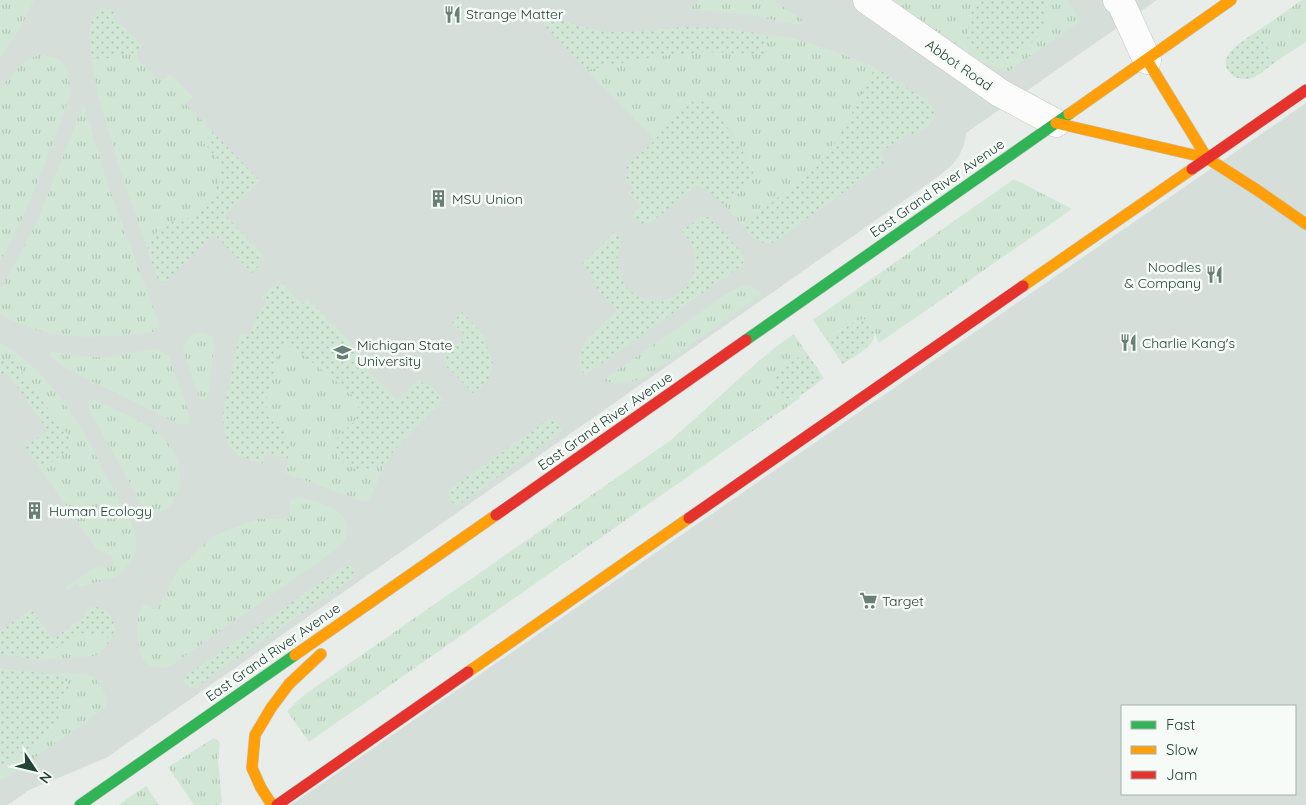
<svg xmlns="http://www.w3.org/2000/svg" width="1306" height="805" font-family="Quicksand,sans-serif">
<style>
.built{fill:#d6deda;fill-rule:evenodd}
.grass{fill:url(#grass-tufts)}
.garden{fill:url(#garden-dots)}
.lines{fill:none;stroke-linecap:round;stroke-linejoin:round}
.street-casing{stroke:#c5cac7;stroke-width:29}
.fast-casing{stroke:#c3cac7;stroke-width:12}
.slow-casing{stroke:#c3cac7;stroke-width:12}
.jam-casing{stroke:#c3cac7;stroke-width:12}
.street{stroke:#fcfcfc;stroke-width:28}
.fast{stroke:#30b455;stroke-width:11}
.slow{stroke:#ff9f0a;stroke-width:11}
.jam{stroke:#e5322d;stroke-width:11}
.labels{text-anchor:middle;stroke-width:5;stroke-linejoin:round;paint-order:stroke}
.poi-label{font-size:14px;fill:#234237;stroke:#f7fbf8;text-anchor:start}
.street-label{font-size:14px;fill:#234237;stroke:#f7fbf8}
</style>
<defs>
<pattern id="grass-tufts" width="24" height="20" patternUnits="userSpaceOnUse" patternTransform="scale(1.25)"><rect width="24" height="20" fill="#d1e6d5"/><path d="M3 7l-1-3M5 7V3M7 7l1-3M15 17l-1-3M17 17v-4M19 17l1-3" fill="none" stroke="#b3c6b7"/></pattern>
<pattern id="garden-dots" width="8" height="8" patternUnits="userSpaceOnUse" patternTransform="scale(1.25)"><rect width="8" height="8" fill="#d1e6d5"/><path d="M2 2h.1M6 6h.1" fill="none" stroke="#b3c6b7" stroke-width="1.8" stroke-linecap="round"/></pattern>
</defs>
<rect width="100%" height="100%" fill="#e8edea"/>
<g class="built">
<polygon points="0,0 1157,0 966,133 964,145 959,156 952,165 939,176 106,758 29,790 8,805 0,805"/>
<path d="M1306,103v702h-1015zM1122,706h173v88h-173z"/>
</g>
<g class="grass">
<polygon points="0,0 34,0 21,26 0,58"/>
<polygon points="700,0 759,0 763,2 764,0 773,0 804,21 801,25 744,14 693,10 690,8"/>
<path d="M883,0h92l-8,37 2,9 9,9 35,2c23,-17 34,-26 34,-57h21l12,21 -73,51 -32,-13 -41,-23z"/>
<polygon points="1302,0 1306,0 1306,42 1277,61 1256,32"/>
<polygon points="768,35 792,38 827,49 875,67 860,98 838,139 818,164 743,226 724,205 749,184 747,157 732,132 723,123 715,112 666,121 655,140 587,70 659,56 705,52 765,54"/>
<path d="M137,52v7l20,20h8l5,-5 23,23 -7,7 27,28 -9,11c5,7 14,15 17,23 5,16 -17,40 -27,52l-16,1 -23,15 -8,15 -30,-89 -18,-61 -8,-41 13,1z"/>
<path d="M39,55c14,1 25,3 29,19 1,5 2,11 2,16 -1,10 -10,33 -14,44 -16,42 -33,88 -56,127v-173l25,-27z"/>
<path d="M83,106l2,3 23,76 50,136 -1,7 -4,4c-44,5 -91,10 -132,-8 -7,-3 -15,-6 -21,-10v-25l15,-25 23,-45z"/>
<path d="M1014,179l58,30 -193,134c-3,-5 -5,-16 -10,-19 -3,-2 -9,-3 -13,-4l-30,19 -13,-19z"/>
<path d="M743,285c9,1 13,3 19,9l-120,85 -25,4 -15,-2 124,-87 11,-6z"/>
<polygon points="202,332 212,336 214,345 209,394 205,401 202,400 199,396 183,350 186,341 193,334"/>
<polygon points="794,334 806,352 780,371 791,399 799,396 800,398 309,742 287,711 304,695 671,440 761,359 778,345"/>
<path d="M0,342l14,9 24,20 22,26 24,36 50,95 3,19 -6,14 -8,10 -8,6 -35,10 -2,-4 -11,7 -1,-2 29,-21 11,1 7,-3c2,-10 -6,-13 -15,-14l-57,-81 25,-18 4,-8 -2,-9 -41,-54 -7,-13 -6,-6 -14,-1z"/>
<polygon points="283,346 291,346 305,356 349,391 358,403 358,412 354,422 340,434 335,443 343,462 353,468 369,471 383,464 392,454 380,474 371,497 367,501 362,501 285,473 288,458 291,450 283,428 267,409 267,395 279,354"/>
<polygon points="153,349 162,351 169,356 190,417 189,423 183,425 177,423 63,367 50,356 51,352 85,357 111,357"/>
<path d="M89,400h6c38,19 97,35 83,90 -4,14 -12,23 -26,25l-6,-3 -59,-106z"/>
<path d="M297,498c7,1 14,1 20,4 23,7 43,22 22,45l-170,120c-24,3 -29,-7 -31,-29 0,-5 -1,-11 -1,-16 1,-6 4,-13 5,-19l15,7 22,-42 34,-32 44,-17h33v-18z"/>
<polygon points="82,633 112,638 104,649 95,656 39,660 73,637"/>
<path d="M47,674c12,0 36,-3 47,4 4,3 7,8 9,12 4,8 6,11 2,18l-105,74v-13l54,-39 5,-7 -1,-18 4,-4v-24z"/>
<polygon points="214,738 218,740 220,744 218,762 222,802 219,805 194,805 168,767"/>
<polygon points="146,786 159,805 118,805"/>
</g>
<g class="garden">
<path d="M975,0h72c0,12 -1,23 -7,34 -5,6 -11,11 -17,16 -16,12 -34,19 -49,2 -2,-2 -4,-4 -5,-6 -5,-9 3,-36 6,-46z"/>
<path d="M100,8l10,1 7,4 -4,4 30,29 -6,6 -33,7 -13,-1c-1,-21 -6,-33 9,-50z"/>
<polygon points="550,16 559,22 562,19 579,26 606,32 647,31 681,27 726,28 768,35 765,54 705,52 659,56 587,70 543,24"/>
<path d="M1256,32l21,29c-7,5 -18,15 -26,17 -6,2 -14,1 -19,-3 -20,-17 12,-35 24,-43z"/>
<path d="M875,67l51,33c19,17 4,25 -12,36l-3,-4 -31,21 5,9 -110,80c-18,4 -20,-4 -32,-16l76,-62 19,-25 22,-41z"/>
<path d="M702,100c24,21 37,44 52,71l-5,13 -25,21 -17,-15 -10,-4c-20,10 -34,33 -54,39l-11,-11 9,-8 -13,-13 5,-5 -9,-10 6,-6 -4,-5 29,-27 11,-19 18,-18z"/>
<path d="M213,132l47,49 -35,34 38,40 -4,4 3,4 -10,10 -38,-39 -48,47 -5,1 -4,-5 -10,-28 8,-15 10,-9 13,-6 16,-1c10,-11 32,-36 26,-52 -3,-9 -11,-16 -16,-23z"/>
<path d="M707,217l6,3 29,33c3,5 3,8 -1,13l-156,109c-21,-23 17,-49 32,-65l-19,-20 -5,-8 -1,-8 -10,-10 32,-32 9,9c-7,11 -7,24 -2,36 3,9 9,15 17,19 42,21 78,-35 43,-65l19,-13z"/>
<path d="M279,280l23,24 6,-5 55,56 -5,5 39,40 22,-21 6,6 3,-2 16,17 -37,36 -24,28 -14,7 -16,-3 -10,-6 -8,-10v-9l5,-9 14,-12 4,-10v-9l-9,-12 -58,-45h-8l-4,8 -12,41v14l16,19 8,22 -3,8 -21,-5 -5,11 -24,-9 -9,-9 -4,-12 -3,-17 18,-84 10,2c4,-14 6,-21 17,-32l-6,-5z"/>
<polygon points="462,312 482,333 493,363 489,379 474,394 445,365 447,363 442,358 465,335 452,322"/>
<path d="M864,319c27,20 -5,34 -21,45l-17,-25 31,-19z"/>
<path d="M806,352l18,26c-12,9 -33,31 -47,14 -3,-4 -4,-10 -1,-15 4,-9 22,-19 30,-25z"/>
<polygon points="0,361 14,361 20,368 27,381 68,435 70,444 66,452 41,470 25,447 48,431 7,372 0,376"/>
<polygon points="549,419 556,420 563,431 456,507 448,497 449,490"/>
<polygon points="350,565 354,568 355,574 352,579 196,687 191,688 186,686 184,681 186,676 344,566"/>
<path d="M93,607c11,-1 23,10 22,23 -1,3 -2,5 -3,8l-30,-5 -9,4 -34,23 -39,-6v-23l31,-22 22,30 32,-23 -1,-3z"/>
<path d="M0,669c20,2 51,1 68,13 2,10 -3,16 -10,23l1,18 -5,7 -54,39z"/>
</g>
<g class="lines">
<defs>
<g id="street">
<polyline points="867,0 1000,93 1056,123"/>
<polyline points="1117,0 1121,3 1147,60"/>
</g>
<g id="fast">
<polyline points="746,340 1069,114"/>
<polyline points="80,805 295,655"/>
</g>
<g id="slow">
<polyline points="1147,60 1207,158"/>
<polyline points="1069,114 1231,0"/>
<polyline points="1056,123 1207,158 1257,190 1306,224"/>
<polyline points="1023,286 1192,169"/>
<polyline points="295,655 496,515"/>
<polyline points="468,672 689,518"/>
<polyline points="272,805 261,788 252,768 255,735 271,708 289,684 321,654"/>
</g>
<g id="jam">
<polyline points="1192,169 1306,90"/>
<polyline points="496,515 746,340"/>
<polyline points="689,518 1023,286"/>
<polyline points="277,805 468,672"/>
</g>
</defs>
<use href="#street" class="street-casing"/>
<use href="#fast" class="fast-casing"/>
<use href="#slow" class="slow-casing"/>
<use href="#jam" class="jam-casing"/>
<use href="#street" class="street"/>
<use href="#fast" class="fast"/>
<use href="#slow" class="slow"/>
<use href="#jam" class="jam"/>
</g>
<defs>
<symbol id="restaurant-bare" viewBox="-9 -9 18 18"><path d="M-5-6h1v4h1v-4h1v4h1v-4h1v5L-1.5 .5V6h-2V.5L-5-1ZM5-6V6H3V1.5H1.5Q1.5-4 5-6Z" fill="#687e76" stroke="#f7fbf8" stroke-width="2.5" paint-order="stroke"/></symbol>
<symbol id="building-bare" viewBox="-9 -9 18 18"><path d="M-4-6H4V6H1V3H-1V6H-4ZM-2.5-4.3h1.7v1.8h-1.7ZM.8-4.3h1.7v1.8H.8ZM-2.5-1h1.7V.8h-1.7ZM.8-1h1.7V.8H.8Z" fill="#687e76" stroke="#f7fbf8" stroke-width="2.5" paint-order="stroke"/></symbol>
<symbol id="university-bare" viewBox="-9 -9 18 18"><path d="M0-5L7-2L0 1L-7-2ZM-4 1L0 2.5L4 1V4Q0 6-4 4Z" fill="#687e76" stroke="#f7fbf8" stroke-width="2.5" paint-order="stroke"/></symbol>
<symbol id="supermarket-bare" viewBox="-9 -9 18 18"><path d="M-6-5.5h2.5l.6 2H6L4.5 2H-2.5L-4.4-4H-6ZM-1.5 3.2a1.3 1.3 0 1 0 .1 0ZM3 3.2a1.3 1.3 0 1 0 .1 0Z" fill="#687e76" stroke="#f7fbf8" stroke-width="2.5" paint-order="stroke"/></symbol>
</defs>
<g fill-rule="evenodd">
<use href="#restaurant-bare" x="440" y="2" width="25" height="25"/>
<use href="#building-bare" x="426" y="186" width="25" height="25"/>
<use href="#restaurant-bare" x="1202" y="262" width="25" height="25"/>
<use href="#restaurant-bare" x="1116" y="330" width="25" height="25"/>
<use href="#university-bare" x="330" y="340" width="25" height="25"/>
<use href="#building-bare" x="22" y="498" width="25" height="25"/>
<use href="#supermarket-bare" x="856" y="588" width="25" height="25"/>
</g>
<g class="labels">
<g class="poi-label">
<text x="466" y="19">Strange Matter</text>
<text x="452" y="204">MSU Union</text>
<text x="1201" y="272" text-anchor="end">Noodles<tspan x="1201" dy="16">&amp; Company</tspan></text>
<text x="1142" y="348">Charlie Kang's</text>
<text x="357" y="350">Michigan State<tspan x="357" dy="16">University</tspan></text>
<text x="49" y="516">Human Ecology</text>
<text x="882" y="606">Target</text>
</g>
<g class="street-label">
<text transform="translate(959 65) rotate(35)" y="5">Abbot Road</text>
<text transform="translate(937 188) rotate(-35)" y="5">East Grand River Avenue</text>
<text transform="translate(605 421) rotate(-35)" y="5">East Grand River Avenue</text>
<text transform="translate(273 652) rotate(-35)" y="5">East Grand River Avenue</text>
</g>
</g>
<rect x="1121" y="705" width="175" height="90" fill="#f7fbf8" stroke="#a2b1ab"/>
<rect x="1131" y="721" width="25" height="8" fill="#30b455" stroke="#a2b1ab"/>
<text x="1166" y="730" font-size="15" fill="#234237">Fast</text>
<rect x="1131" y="746" width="25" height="8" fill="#ff9f0a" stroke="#a2b1ab"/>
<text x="1166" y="755" font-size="15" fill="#234237">Slow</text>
<rect x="1131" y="771" width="25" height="8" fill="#e5322d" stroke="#a2b1ab"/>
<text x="1166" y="780" font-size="15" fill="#234237">Jam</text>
<g transform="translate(35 770) rotate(125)" stroke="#f7fbf8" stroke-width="4" paint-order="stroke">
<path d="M0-4L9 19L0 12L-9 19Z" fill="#234237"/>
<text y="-8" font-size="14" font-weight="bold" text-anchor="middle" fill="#234237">N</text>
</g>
</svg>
